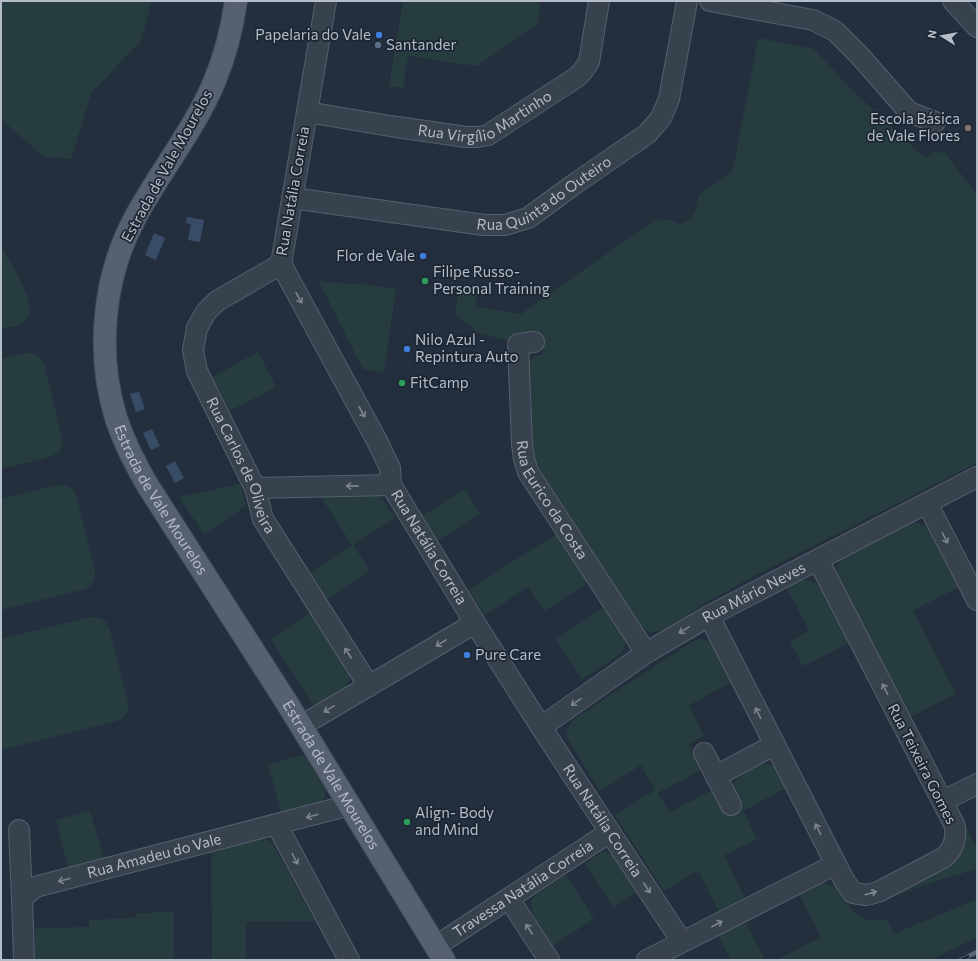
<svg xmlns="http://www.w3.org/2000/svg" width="978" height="961" font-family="Commissioner,sans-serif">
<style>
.green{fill:#263c3f}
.water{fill:#394c67}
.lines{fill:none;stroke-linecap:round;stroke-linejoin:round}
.minor-casing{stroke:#565f6c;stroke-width:22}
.major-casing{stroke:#414a57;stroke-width:24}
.minor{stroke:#38414e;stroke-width:20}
.major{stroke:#56606e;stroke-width:22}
.rail-casing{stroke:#5a6575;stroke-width:4.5}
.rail{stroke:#1d2633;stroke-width:3;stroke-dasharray:9;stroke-linecap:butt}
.oneway{stroke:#7c8592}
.shop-dot{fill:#3f7fe0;stroke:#1d2633;stroke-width:1.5}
.service-dot{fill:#5c6f8a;stroke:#1d2633;stroke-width:1.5}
.education-dot{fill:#8d6e63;stroke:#1d2633;stroke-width:1.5}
.leisure-dot{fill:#2e9e5b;stroke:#1d2633;stroke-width:1.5}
.labels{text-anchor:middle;stroke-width:3.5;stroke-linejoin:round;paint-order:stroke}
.poi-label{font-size:15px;fill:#b4bcc9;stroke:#1d2633;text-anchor:start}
.street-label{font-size:15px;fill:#b4bcc9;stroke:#1d2633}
</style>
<rect width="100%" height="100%" fill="#242f3e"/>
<g class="green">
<polygon points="1,1 152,1 141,41 92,92 71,159 44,157 1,119"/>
<polygon points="403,1 541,1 537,24 477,66 408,56 403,88 389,86"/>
<polygon points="758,38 814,49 851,89 926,159 933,152 945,153 977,195 977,463 752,577 705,603 664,630 654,632 648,631 640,625 536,464 533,452 527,368 528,363 534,356 543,354 540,337 504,340 478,333 455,314 459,290 478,292 475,307 521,314 656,219 669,220 679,224 690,220 696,209 699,195 731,172 734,166"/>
<path d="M1,248c9,11 37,58 26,71 -6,7 -18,8 -26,10z"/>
<polygon points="319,282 360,284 396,289 384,372 363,369"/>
<polygon points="258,352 276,387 230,411 213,377"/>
<path d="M24,353c10,-1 16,2 20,11l18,74c1,4 1,9 -2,13 -5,7 -48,15 -59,18v-110z"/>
<polygon points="240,484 246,506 204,534 179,497"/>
<path d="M57,485c8,0 15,1 19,9l19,77c0,8 -2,14 -10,18l-84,21v-111z"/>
<polygon points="465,489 480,514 437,541 421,517"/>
<polygon points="373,495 381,498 395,518 353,545 370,571 327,599 310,573 352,545 321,497"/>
<polygon points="915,522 925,526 929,531 958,587 913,611 956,694 910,717 839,577 837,571 840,560 844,558 909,524"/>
<polygon points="556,534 588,583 544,611 528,587 485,615 468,590"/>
<polygon points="803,580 809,580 819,586 849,643 803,666 790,641 809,631 787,588"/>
<path d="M604,607c5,8 21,28 21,37 0,5 -3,8 -6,11l-37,24 -26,-40z"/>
<path d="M311,612l39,61c2,17 -20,25 -32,32l-4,1 -43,-67z"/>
<path d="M91,617c9,-1 14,2 18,11l19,75c0,10 -2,15 -12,18l-115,29v-111z"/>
<path d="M702,639l7,2 5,5 18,36 -43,23 15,31 -15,8 13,26 -45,23 13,19 43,-22 13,25 15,-8c-3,-6 -8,-14 -7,-21 1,-13 29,-27 40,-20 6,5 9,15 12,22l-43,23 14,28 -33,16 21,43 -26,14 -21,-42 -34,21 -49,-76 40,-25 -14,-25 -41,26 -34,-55c1,-7 2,-11 8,-17l121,-79z"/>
<path d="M304,755l21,33c1,6 0,11 -6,14l-38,10 -13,-48z"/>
<polygon points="90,811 104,858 68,867 56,820"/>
<path d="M965,825l12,24v20l-34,10 -60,21 67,-36c13,-11 19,-23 15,-39z"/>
<polygon points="261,839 268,840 273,844 315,921 246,922 246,960 212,960 211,852"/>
<polygon points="606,852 611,854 615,857 638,891 613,907 585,864 601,853"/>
<path d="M566,875l28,44 -42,27c-8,-13 -29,-37 -17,-51z"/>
<path d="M824,883c26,5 20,45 63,36l7,15 83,-35v38l-47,23h-153l44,-23 -22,-43 15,-8z"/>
<polygon points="174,911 174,960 38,960 35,957 35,928 89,927 89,920 135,918 136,914"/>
<polygon points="745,921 765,960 731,960 718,935"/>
</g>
<g class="water">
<polygon points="187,217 204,220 200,242 188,240 191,224 186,223"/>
<polygon points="154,233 165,238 156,260 145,255"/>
<polygon points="139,392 145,409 136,412 130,394"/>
<polygon points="152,429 160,446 151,450 143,433"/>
<polygon points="175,461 184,478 175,483 166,466"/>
</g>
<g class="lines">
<defs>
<g id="minor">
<path id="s1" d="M326,1l-45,263 96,177 13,27 1,17 84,138 66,104 141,215"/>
<polyline points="710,1 813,20 835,31 859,55 909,112 935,122"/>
<polyline points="953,1 977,27"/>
<path id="s2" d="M307,112l83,14 76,11h12l10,-2 89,-58 5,-5 7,-10 10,-61"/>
<path id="s3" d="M292,198l192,27h21l23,-7 48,-35 71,-49 14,-16 8,-19 18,-98"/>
<path id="s4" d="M281,264l-64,37 -11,11 -9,16 -4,22 4,21 58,117 8,31 106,167"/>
<path id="s5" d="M534,342l-16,2 4,100 2,15 4,13 118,181"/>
<polyline points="255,488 391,485"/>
<polyline points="927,503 977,600"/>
<path d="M709,616l135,264 9,13 14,2 11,-3 65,-34c11,-9 13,-18 12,-32l-137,-266"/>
<polyline points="301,726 475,623"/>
<path id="s6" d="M541,727l105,-74 63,-37 268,-139"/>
<polyline points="704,753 731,805"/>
<polyline points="716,776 774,745"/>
<polyline points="943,801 977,784"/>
<polyline points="277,825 349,960"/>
<polyline points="19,830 22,899"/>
<polyline points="509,899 549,960"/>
<path id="s7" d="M436,946l174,-114"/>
<path id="s8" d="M24,960l-2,-61 13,-12 315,-82"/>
<polyline points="647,960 836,864"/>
</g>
<g id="major">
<path id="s9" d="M236,1c-4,27 -10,53 -21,79 -20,49 -55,91 -80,138 -32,59 -39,135 -19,200 8,24 19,46 32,68l139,217 157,257"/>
</g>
</defs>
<use href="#minor" class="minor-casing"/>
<use href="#major" class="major-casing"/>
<use href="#minor" class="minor"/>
<use href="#major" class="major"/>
<defs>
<polyline id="rail" points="961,960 977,952"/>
</defs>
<use href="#rail" class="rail-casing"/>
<use href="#rail" class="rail"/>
</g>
<defs><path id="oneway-shaft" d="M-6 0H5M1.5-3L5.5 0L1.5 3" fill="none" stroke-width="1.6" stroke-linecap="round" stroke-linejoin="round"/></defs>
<g class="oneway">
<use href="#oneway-shaft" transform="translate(299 298) rotate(61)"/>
<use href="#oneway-shaft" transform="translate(362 412) rotate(61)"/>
<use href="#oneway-shaft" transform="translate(352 486) rotate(179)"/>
<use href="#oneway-shaft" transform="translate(945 538) rotate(63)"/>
<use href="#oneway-shaft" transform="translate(684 630) rotate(149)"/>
<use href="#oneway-shaft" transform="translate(441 643) rotate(149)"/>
<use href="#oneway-shaft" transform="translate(348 653) rotate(-123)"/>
<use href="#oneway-shaft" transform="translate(885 689) rotate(-117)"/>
<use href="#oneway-shaft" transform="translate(576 702) rotate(145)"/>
<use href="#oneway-shaft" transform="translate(329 709) rotate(149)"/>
<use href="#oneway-shaft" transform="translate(758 713) rotate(-117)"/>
<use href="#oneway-shaft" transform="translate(312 816) rotate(165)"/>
<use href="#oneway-shaft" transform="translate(818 829) rotate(-117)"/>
<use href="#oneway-shaft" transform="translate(295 859) rotate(62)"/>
<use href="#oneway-shaft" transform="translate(64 880) rotate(166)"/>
<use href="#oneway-shaft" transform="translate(647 888) rotate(57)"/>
<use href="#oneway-shaft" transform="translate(871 893) rotate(-16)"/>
<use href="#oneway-shaft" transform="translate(717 924) rotate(-27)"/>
<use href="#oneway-shaft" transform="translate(529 929) rotate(-123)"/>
</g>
<g class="shop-dot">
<circle cx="379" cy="35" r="4"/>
<circle cx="423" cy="256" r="4"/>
<circle cx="407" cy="349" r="4"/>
<circle cx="467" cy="655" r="4"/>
</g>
<circle class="service-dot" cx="378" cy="45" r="4"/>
<circle class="education-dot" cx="968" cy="128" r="4"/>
<g class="leisure-dot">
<circle cx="425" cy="281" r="4"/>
<circle cx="402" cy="383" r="4"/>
<circle cx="407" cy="822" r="4"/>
</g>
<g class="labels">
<g class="poi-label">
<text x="371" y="40" text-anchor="end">Papelaria do Vale</text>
<text x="386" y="50">Santander</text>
<text x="960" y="124" text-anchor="end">Escola Básica<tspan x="960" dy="17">de Vale Flores</tspan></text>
<text x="415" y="261" text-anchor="end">Flor de Vale</text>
<text x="433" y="277">Filipe Russo-<tspan x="433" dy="17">Personal Training</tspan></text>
<text x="415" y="345">Nilo Azul -<tspan x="415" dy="17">Repintura Auto</tspan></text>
<text x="410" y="388">FitCamp</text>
<text x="475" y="660">Pure Care</text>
<text x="415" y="818">Align- Body<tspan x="415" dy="17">and Mind</tspan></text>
</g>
<g class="street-label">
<text dy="5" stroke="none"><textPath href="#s2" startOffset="185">Rua Virgílio Martinho</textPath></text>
<text transform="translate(167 166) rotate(-61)" y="5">Estrada de Vale Mourelos</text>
<text dy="5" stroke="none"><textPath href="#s3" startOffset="263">Rua Quinta do Outeiro</textPath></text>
<text transform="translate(293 191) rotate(-80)" y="5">Rua Natália Correia</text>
<text dy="5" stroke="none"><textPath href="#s4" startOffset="256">Rua Carlos de Oliveira</textPath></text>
<text dy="5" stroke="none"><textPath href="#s9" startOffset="541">Estrada de Vale Mourelos</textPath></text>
<text dy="5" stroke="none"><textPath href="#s5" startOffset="180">Rua Eurico da Costa</textPath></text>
<text dy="5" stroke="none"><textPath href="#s1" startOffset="588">Rua Natália Correia</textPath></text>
<text dy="5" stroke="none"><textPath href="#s6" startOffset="252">Rua Mário Neves</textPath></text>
<text transform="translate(922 764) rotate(63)" y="5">Rua Teixeira Gomes</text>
<text dy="5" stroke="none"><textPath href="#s9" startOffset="865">Estrada de Vale Mourelos</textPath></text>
<text dy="5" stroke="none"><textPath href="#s1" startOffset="912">Rua Natália Correia</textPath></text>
<text dy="5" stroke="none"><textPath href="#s8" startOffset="202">Rua Amadeu do Vale</textPath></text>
<text dy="5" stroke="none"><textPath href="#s7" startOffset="104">Travessa Natália Correia</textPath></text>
</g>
</g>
<rect width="978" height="961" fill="none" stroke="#b4bcc9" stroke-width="4"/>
<g transform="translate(942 36) rotate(281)" stroke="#1d2633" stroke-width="3" paint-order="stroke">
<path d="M0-3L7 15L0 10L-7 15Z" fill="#b4bcc9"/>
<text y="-6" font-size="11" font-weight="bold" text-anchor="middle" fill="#b4bcc9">N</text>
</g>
</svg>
